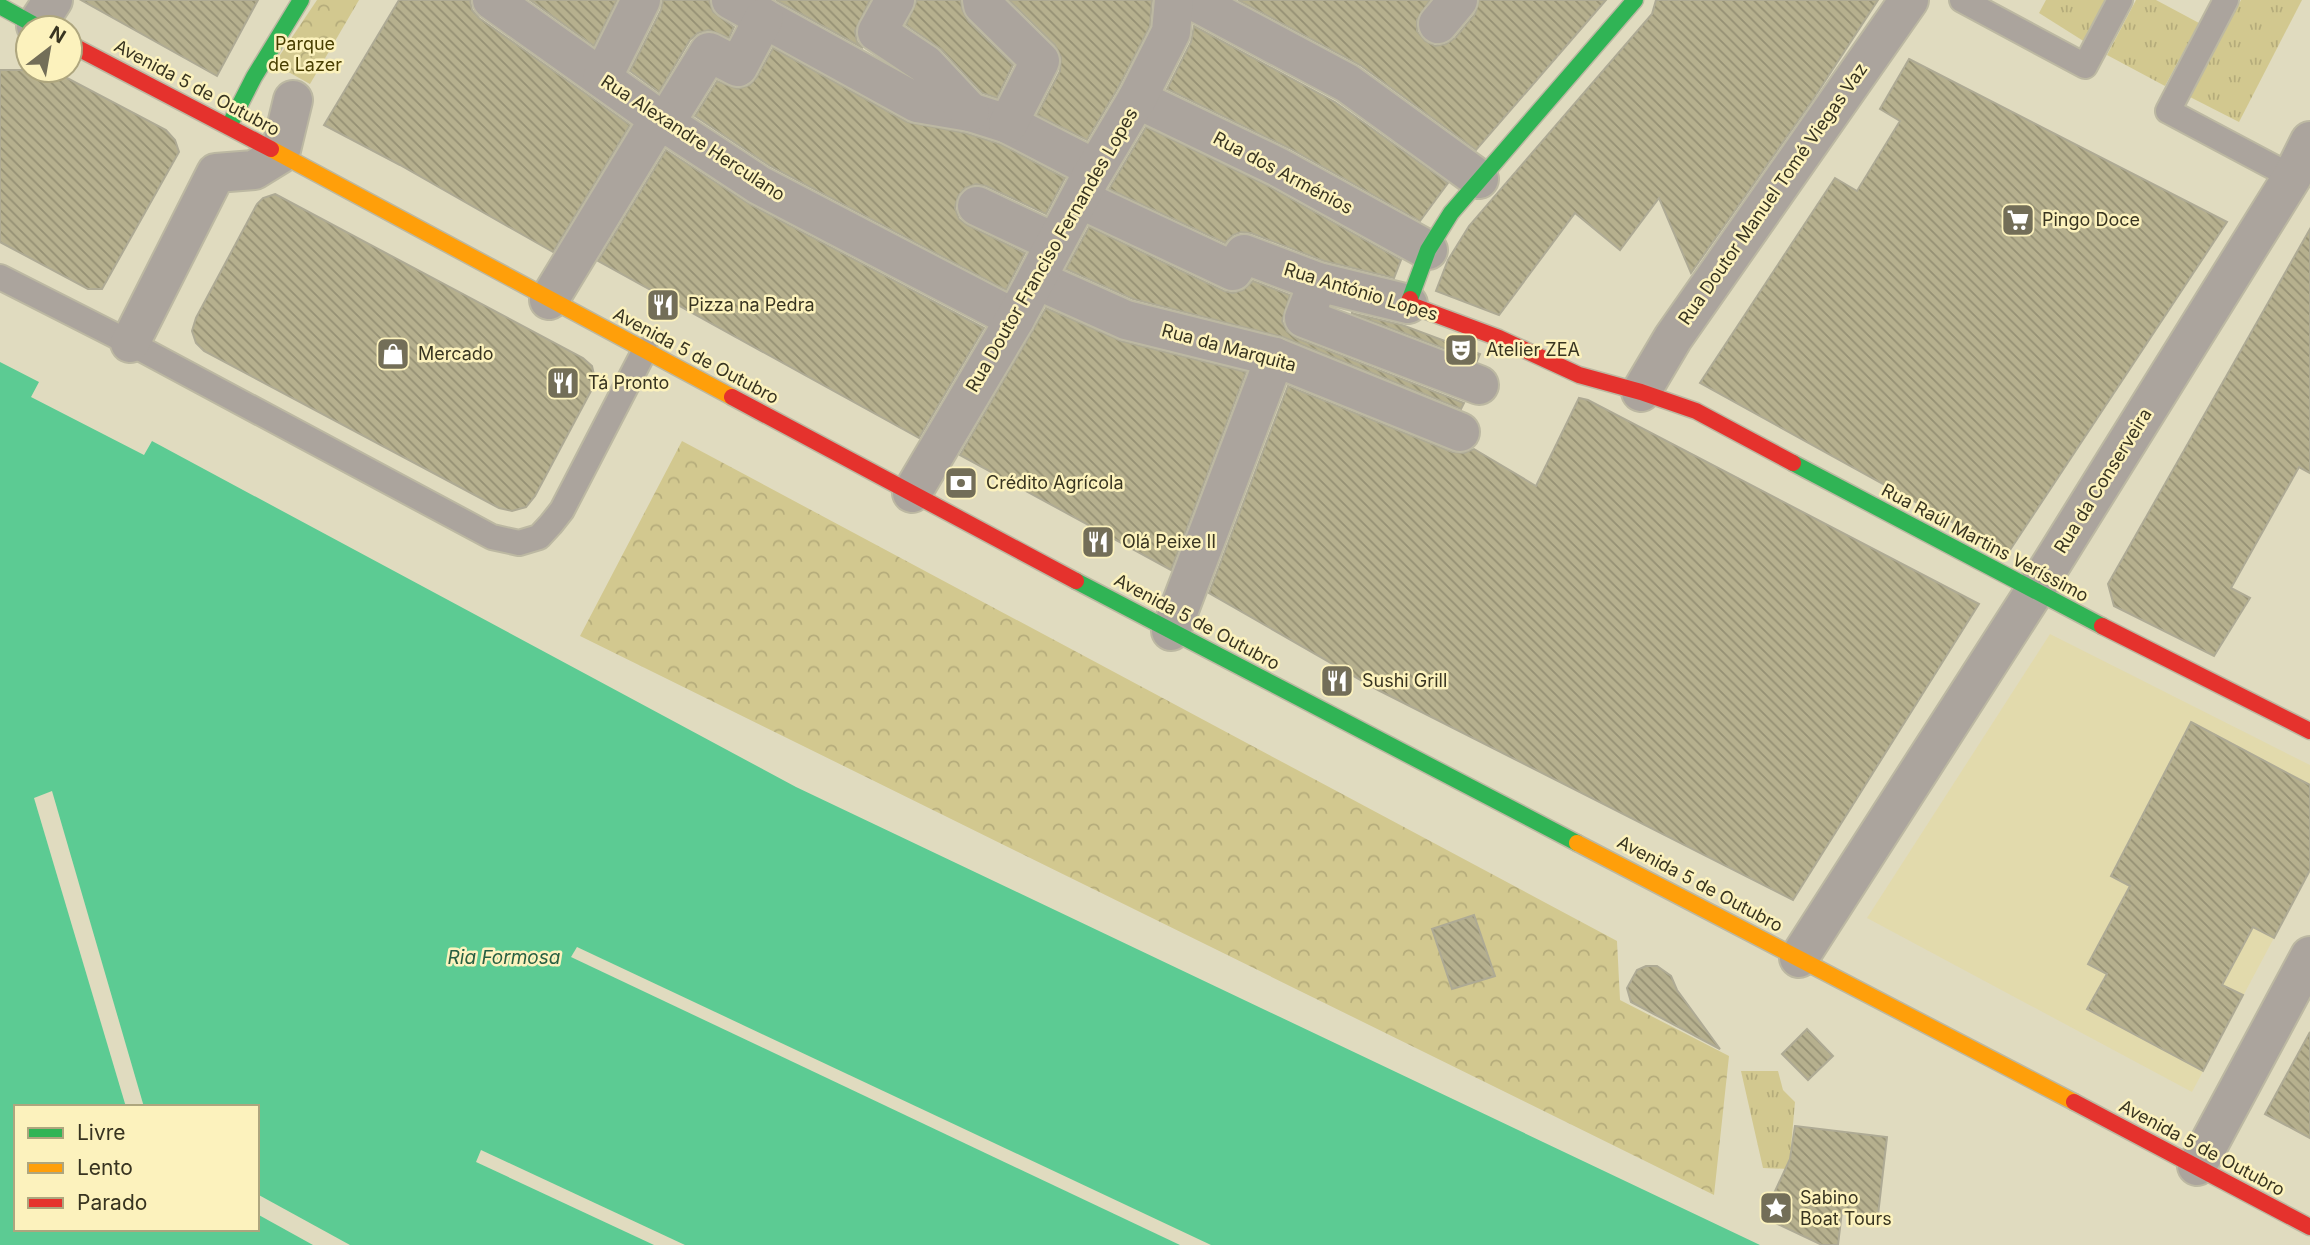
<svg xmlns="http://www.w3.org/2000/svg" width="2310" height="1245" font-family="Inter,sans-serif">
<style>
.built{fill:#e2daac}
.grass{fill:url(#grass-tufts)}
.park{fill:url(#park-crowns)}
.water{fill:#5ccb93;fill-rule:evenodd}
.pier{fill:#e0dbbf}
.building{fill:url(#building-back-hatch);stroke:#aeaa94;stroke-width:2}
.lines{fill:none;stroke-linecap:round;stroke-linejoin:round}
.lane-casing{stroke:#bcb8a2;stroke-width:28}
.street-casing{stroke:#bcb8a2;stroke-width:42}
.fast-casing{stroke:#bcb8a2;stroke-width:19}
.slow-casing{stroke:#bcb8a2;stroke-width:19}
.jam-casing{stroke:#bcb8a2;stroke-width:19}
.lane{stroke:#aba49d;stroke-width:24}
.street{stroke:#aba49d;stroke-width:38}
.fast{stroke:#30b455;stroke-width:16}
.slow{stroke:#ff9f0a;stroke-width:16}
.jam{stroke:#e5322d;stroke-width:16}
.labels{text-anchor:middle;stroke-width:5;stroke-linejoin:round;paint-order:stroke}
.park-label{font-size:18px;fill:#483e00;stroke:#fcf2bd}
.street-label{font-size:18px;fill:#383420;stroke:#fcf2bd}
.poi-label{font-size:18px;fill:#383420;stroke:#fcf2bd;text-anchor:start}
.water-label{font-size:19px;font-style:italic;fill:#275f42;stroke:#fcf2bd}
</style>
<defs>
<pattern id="grass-tufts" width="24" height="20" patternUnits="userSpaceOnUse" patternTransform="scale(1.75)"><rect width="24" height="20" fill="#d2c88f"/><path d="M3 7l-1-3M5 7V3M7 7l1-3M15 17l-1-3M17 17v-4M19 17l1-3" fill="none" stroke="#b5ac7b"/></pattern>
<pattern id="park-crowns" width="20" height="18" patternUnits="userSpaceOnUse" patternTransform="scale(1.75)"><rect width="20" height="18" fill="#d2c88f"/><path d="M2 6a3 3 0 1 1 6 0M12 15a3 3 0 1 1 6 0" fill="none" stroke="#b5ac7b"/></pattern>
<pattern id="building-back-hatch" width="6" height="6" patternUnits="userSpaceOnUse" patternTransform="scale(1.75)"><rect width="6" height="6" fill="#b6b08e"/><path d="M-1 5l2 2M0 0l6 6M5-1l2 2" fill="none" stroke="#959074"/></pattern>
</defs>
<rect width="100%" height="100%" fill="#e0dbbf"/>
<polygon class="built" points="2050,634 2310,765 2310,870 2192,1092 1867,918"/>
<g class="grass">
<polygon points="2046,0 2107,0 2085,42 2039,13"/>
<polygon points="2136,0 2156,0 2199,23 2165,86 2107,55"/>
<polygon points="2241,0 2302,0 2239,122 2190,97"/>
<polygon points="1741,1071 1778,1071 1783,1090 1795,1102 1789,1169 1763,1168"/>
</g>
<g class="park">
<polygon points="317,0 359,0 310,84 274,64"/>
<polygon points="682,441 1617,941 1620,1000 1729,1056 1714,1195 580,636"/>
</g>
<path class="water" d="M0,362l39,20 -8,15 113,58 8,-14 644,346 964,458h-1760zM16,1107h241v122h-241z"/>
<g class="pier">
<polygon points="52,791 144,1107 126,1107 34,798"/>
<polygon points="577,947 1211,1245 1180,1245 571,957"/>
<polygon points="481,1150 685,1245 654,1245 476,1162"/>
<polygon points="257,1194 350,1245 313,1245 257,1214"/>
</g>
<g class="building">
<polygon points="81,0 258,0 217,76"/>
<polygon points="399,0 470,0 472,10 479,18 630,125 553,252 400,165 324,125"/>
<polygon points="530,0 617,0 594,46"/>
<polygon points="663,0 709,0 713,12 734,27 729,38 709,30 698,33 690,40 659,92 630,71 661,10"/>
<polygon points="776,0 870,0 855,31 857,42 863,48"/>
<polygon points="917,0 961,0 962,9 968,21 1013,65 997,98 982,93 941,49 906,25"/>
<polygon points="1009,0 1152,0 1150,26 1118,88 1087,140 1037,115 1060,71 1061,57 1055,45"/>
<polygon points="1238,0 1430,0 1417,20 1417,31 1425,41 1435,46 1446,44 1455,38 1475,14 1479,0 1606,0 1476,150 1360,65"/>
<polygon points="1656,0 1878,0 1812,101 1691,273 1659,198 1620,250 1575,213 1499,315 1436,291 1448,260 1469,226 1652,14"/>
<polygon points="1194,26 1335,102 1448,183 1420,221 1289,148 1167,89 1191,42"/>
<polygon points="773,48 907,122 965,133 1000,144 1065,178 1046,214 986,186 976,184 965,188 958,196 955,208 959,219 967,225 1025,253 1006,290 770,166 695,116 717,81 738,89 750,85 757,77"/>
<polygon points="1909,59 2227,222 2008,553 1700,383 1835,178 1857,191 1900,121 1880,109"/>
<polygon points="0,70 52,70 166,130 175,140 179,152 102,289 88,289 0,242"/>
<polygon points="1146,127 1268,186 1401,260 1394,278 1324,261 1251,233 1241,232 1233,235 1225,243 1109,189"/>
<polygon points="666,150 749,204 984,328 919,438 598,261"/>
<polygon points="275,194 583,358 592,366 595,379 592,389 535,496 526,507 512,511 499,508 204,351 196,343 192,331 196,318 257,204 263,198"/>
<polygon points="1089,227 1224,291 1233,293 1243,290 1253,281 1290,295 1282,321 1287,331 1296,338 1464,403 1461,409 1283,337 1133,299 1066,269"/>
<polygon points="2310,229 2310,473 2299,467 2231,588 2250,598 2214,656 2114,606 2108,584"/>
<polygon points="1046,308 1121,341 1246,372 1171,570 960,455"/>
<polygon points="1351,313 1402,325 1480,354 1477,361"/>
<polygon points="1288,386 1452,452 1464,453 1474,449 1536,486 1579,398 1588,400 1979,604 1793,900 1378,690 1209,593"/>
<polygon points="2191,722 2310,785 2310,870 2274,938 2253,927 2222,985 2243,995 2203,1071 2087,1009 2107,974 2088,964 2130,886 2111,876"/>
<polygon points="1474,915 1495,976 1452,989 1432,929"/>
<polygon points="1646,966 1657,966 1671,976 1677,990 1720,1049 1631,1002 1627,988 1637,970"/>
<polygon points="1807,1029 1833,1056 1808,1080 1782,1054"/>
<polygon points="2310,1032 2310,1138 2265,1114"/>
<polygon points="1795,1126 1887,1137 1878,1215 1842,1211 1838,1245 1822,1245 1763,1217 1790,1159"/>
</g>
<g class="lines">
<defs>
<g id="lane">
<polyline points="1962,0 2085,66 2120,0"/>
<polyline points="2226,0 2168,111 2292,177"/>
<polyline points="0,277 130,343 492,537 519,543 539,537 551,524 562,510 645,350"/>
</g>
<g id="street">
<polyline points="492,0 659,119 759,185 1015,319"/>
<polyline points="731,0 917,103 970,112 1008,124 1095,169"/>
<polyline points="895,0 877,32 925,64 970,112"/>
<polyline points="982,0 983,5 1040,61 1008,124"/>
<polyline points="1192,0 1347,83 1479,179"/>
<polyline points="1438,24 1458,0"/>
<polyline points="36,26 53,0"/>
<polyline points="602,78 641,0"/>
<polyline points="1137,99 1278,167 1428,250"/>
<polyline points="665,123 709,52 738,67 764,18"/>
<polyline points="1080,199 1233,271 1244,254 1318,282 1408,304"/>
<polyline points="977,206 1055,243"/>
<polyline points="1037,280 1126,320 1275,357 1460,432"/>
<polyline points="1318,282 1304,318 1479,385"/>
<polyline points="549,300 659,119"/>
<polyline points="130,343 216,173 254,170 280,154 293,100"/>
<polyline points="1641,392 1673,338 1909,0"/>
<polyline points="912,493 1015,319 1090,178 1137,99 1171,32 1174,0"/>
<polyline points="1171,631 1275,357"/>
<polyline points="1799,958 2034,592 2292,177 2310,141"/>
<polyline points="2197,1166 2310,956"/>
</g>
<g id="fast">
<polyline points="0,6 40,28"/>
<polyline points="229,126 254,77 301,0"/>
<polyline points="1410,299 1428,250 1451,213 1635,0"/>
<polyline points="1793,463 2102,626"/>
<polyline points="1076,581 1577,843"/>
</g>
<g id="slow">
<polyline points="271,149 732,397"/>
<polyline points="1577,843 2074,1102"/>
</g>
<g id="jam">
<polyline points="70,44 271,149"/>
<polyline points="1410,299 1408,304 1499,338 1579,375 1641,392 1696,411 1793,463"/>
<polyline points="732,397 1076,581"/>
<polyline points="2102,626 2310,731"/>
<polyline points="2074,1102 2310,1227"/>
</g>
</defs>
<use href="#lane" class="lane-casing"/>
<use href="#street" class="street-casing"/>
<use href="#fast" class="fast-casing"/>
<use href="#slow" class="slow-casing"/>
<use href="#jam" class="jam-casing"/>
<use href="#lane" class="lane"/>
<use href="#street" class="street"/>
<use href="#fast" class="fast"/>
<use href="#slow" class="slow"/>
<use href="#jam" class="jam"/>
</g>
<defs>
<symbol id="supermarket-square" viewBox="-11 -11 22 22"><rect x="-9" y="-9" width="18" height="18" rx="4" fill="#736e58" stroke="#fcf2bd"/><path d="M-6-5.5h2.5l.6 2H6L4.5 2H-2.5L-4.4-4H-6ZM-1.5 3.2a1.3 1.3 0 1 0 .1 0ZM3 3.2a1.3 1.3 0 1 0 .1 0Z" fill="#fff"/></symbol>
<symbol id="restaurant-square" viewBox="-11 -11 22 22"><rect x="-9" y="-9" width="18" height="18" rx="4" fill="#736e58" stroke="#fcf2bd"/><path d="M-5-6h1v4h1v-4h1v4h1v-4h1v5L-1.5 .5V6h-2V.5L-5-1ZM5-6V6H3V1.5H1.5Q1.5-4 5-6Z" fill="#fff"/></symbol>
<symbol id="theatre-square" viewBox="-11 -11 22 22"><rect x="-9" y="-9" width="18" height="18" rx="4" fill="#736e58" stroke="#fcf2bd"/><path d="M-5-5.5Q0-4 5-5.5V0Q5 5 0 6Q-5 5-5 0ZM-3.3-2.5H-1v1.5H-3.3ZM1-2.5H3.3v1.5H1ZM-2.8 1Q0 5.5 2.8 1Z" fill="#fff"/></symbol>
<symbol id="shop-square" viewBox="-11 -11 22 22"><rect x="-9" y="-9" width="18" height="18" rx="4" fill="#736e58" stroke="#fcf2bd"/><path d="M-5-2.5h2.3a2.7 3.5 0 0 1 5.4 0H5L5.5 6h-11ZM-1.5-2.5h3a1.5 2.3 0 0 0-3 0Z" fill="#fff"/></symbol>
<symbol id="bank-square" viewBox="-11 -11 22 22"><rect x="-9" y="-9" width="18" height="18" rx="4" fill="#736e58" stroke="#fcf2bd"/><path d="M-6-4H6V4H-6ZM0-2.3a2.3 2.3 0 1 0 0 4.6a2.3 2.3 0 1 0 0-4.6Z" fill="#fff"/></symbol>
<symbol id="sight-square" viewBox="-11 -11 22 22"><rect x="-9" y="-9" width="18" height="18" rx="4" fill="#736e58" stroke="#fcf2bd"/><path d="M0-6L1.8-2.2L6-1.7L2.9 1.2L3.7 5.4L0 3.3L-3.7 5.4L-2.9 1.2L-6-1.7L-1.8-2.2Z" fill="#fff"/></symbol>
</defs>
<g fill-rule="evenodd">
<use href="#supermarket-square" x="1999" y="201" width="38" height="38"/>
<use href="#restaurant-square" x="644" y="286" width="38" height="38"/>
<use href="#theatre-square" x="1442" y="331" width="38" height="38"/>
<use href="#shop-square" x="374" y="335" width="38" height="38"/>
<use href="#restaurant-square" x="544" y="364" width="38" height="38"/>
<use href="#bank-square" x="942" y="464" width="38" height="38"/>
<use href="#restaurant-square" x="1079" y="523" width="38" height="38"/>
<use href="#restaurant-square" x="1318" y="662" width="38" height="38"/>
<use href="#sight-square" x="1757" y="1189" width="38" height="38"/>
</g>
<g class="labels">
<g class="park-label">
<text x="305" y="50">Parque<tspan x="305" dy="21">de Lazer</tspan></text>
</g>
<g class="street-label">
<text transform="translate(197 88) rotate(28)" y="6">Avenida 5 de Outubro</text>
<text transform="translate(693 138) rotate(33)" y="6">Rua Alexandre Herculano</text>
<text transform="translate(1283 173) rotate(28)" y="6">Rua dos Arménios</text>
<text transform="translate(1773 194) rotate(-55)" y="6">Rua Doutor Manuel Tomé Viegas Vaz</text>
<text transform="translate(1052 250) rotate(-60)" y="6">Rua Doutor Franciso Fernandes Lopes</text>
<text transform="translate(1361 292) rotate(17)" y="6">Rua António Lopes</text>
<text transform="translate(1229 348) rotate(15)" y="6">Rua da Marquita</text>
<text transform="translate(696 356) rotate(28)" y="6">Avenida 5 de Outubro</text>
<text transform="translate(2103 481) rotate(-58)" y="6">Rua da Conserveira</text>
<text transform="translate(1985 543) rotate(28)" y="6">Rua Raúl Martins Veríssimo</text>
<text transform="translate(1197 622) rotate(28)" y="6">Avenida 5 de Outubro</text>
<text transform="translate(1700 884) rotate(28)" y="6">Avenida 5 de Outubro</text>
<text transform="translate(2202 1148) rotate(28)" y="6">Avenida 5 de Outubro</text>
</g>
<g class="poi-label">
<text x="2042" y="226">Pingo Doce</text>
<text x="688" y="311">Pizza na Pedra</text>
<text x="1486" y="356">Atelier ZEA</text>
<text x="418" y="360">Mercado</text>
<text x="588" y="389">Tá Pronto</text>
<text x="986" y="489">Crédito Agrícola</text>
<text x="1122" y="548">Olá Peixe II</text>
<text x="1362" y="687">Sushi Grill</text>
<text x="1800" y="1204">Sabino<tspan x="1800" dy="21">Boat Tours</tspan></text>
</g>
<g class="water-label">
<text x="504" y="964">Ria Formosa</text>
</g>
</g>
<rect x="14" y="1105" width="245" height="126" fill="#fcf2bd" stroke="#aea67e" stroke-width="2"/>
<rect x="28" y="1128" width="35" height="10" fill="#30b455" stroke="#aea67e" stroke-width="2"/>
<text x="77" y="1140" font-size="21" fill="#383420">Livre</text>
<rect x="28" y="1163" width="35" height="10" fill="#ff9f0a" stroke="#aea67e" stroke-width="2"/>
<text x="77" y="1175" font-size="21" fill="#383420">Lento</text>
<rect x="28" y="1198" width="35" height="10" fill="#e5322d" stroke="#aea67e" stroke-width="2"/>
<text x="77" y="1210" font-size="21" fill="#383420">Parado</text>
<g transform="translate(49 49) rotate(31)"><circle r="33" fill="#fcf2bd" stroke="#aea67e" stroke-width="2"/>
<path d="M0-5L12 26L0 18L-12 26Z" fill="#736e58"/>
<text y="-10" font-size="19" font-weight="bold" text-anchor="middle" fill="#383420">N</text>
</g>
</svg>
